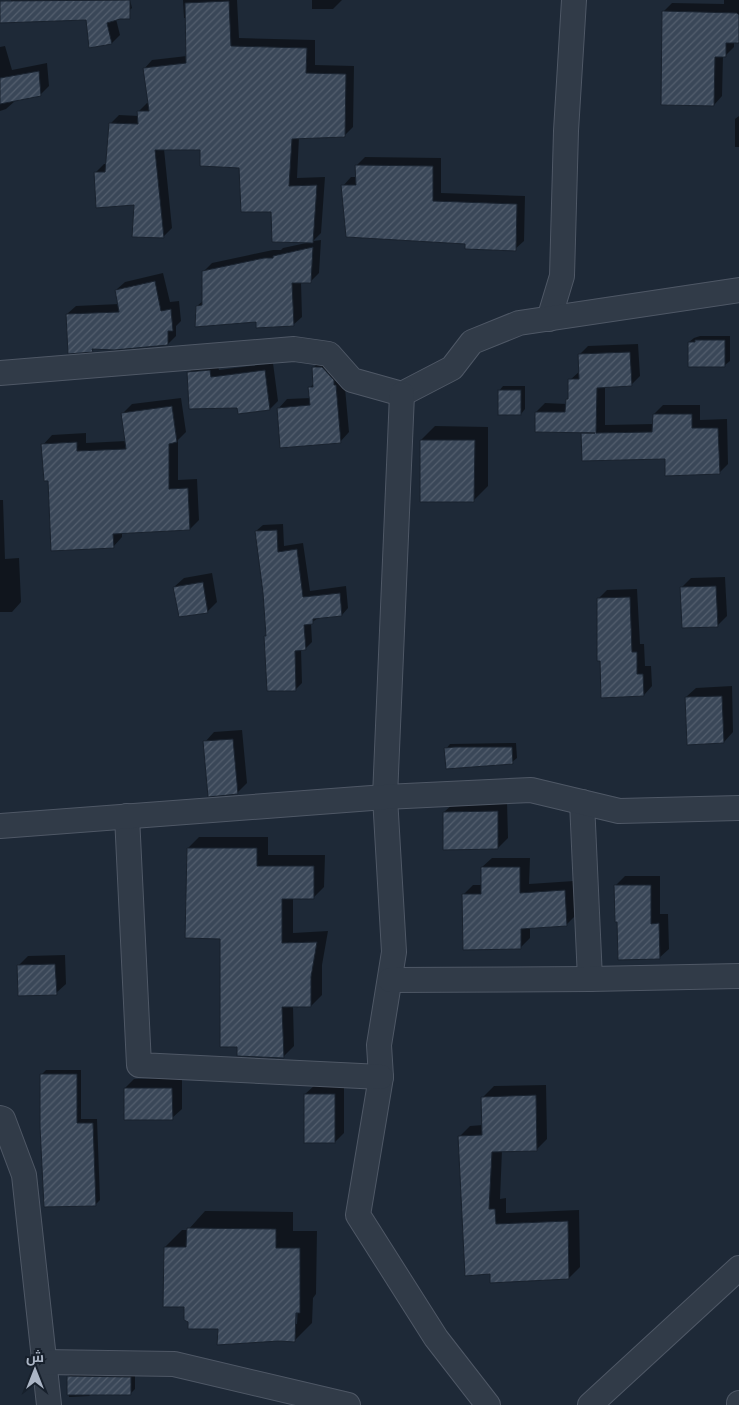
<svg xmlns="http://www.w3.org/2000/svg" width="739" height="1405" font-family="'Space Grotesk',Cairo,sans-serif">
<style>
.shadow{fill:#0007;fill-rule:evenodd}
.building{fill:url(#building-hatch);stroke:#19222e}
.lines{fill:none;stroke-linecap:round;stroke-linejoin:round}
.street-casing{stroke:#4f5866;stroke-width:26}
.street{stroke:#313b48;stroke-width:24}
</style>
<defs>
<pattern id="building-hatch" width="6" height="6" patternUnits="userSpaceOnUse" patternTransform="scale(1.25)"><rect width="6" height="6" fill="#3a4758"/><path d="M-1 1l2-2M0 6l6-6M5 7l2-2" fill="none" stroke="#545f6e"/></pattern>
</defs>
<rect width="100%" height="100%" fill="#1e2937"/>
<g class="shadow">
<polygon points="11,0 130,0 132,8 123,16 116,19 120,35 112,43 87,19 12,22"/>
<polygon points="183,0 237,0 239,38 315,40 315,65 354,66 353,127 344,136 299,137 297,178 325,177 321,233 313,241 321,240 319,273 310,282 301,282 302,317 293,325 257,321 197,306 203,301 203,272 212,263 273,250 281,250 283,248 306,243 272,211 241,167 201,148 164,149 172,228 163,237 135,204 95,173 104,164 107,164 110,124 119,115 139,116 138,112 147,103 149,103 144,69 152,60 187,56 186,18 184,18"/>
<polygon points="312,0 342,0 333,9 312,9"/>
<polygon points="724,0 739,0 739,41 734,42 734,47 726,55 723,55 722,96 714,105 663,12 672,3 724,4"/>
<polygon points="5,46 12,70 47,63 49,86 41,94 15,101 6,109 0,111 0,47"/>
<polygon points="739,116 739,147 735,147 735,119"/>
<polygon points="365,157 441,158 441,193 525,196 524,241 515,249 343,186 351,177 357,177 357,165"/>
<polygon points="163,273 170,302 179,301 181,321 176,326 176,336 168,344 95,348 92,350 67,314 76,306 119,304 116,290 125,282"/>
<polygon points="700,336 730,336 730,361 725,365 689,342 694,338"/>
<polygon points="638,344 640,376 631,385 605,386 605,425 653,424 654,414 663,405 700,405 700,420 727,419 728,464 719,473 582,434 585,432 536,412 545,403 567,404 569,398 570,380 580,371 579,355 588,346"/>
<polygon points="323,358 344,377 349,432 340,442 278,409 287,399 311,398 310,388 314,383 314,367"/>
<polygon points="217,362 219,370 273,363 278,401 270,409 238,406 189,372 197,364"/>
<polygon points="503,386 525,386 525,409 521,414 499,391"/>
<polygon points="181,398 186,432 178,440 178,480 197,479 199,520 190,529 122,533 122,537 113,547 49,480 43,445 52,435 86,433 86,443 126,441 122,414 132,404"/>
<polygon points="435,426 488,427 488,486 474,500 421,440"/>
<polygon points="0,500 3,500 5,559 19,558 21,602 12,612 0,612"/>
<polygon points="283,524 284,546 303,543 310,591 346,586 348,608 342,615 318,618 311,623 312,642 305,649 301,649 302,683 296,689 265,637 267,635 265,593 256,531 263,525"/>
<polygon points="212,573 217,602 207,612 174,587 184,578"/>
<polygon points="725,577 727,616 717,626 681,588 691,578"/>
<polygon points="637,589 640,644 644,644 645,666 651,666 652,686 644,695 599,598 607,590"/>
<polygon points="732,686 733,732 724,742 686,697 696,688"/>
<polygon points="242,730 247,783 237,793 205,742 214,732"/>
<polygon points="516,743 517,758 512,762 446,749 450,744"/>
<polygon points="507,802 508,838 498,848 444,812 454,803"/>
<polygon points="199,837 268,837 268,855 325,855 324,887 313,898 293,898 293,933 328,931 322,965 322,995 311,1006 293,1006 294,1046 283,1057 221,937 188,848"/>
<polygon points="492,858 530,858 529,884 574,881 576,915 567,924 530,927 530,938 520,948 463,895 473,885 482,885 482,867"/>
<polygon points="625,876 660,876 660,914 668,914 669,949 659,958 615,886"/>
<polygon points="65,955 66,984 56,993 18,966 28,956"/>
<polygon points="46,1070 81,1070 81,1119 97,1119 100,1200 95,1205 41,1075"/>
<polygon points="182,1078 182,1109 172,1118 125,1088 134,1079"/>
<polygon points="315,1085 344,1085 344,1133 335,1142 305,1094"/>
<polygon points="546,1085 547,1139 536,1150 502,1150 500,1199 506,1198 506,1213 579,1210 580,1267 569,1278 491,1273 459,1137 470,1126 483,1125 483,1097 494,1086"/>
<path d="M205,1211l88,1v19h24l-1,63 -3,4 -1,25 -18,18 -74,-13 -35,-22 -20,-59 17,-17h6zM295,1306h3l-1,18h-3z"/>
<polygon points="72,1372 135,1373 135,1389 130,1394 91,1394 89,1396 69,1397 68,1377"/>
</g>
<g class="building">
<polygon points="130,0 130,19 120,19 107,23 112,44 89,48 86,20 0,23 0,1"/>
<polygon points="229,1 231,46 307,48 306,73 346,74 345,137 292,139 289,186 317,185 313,243 272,242 271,212 241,212 239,168 200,166 200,150 155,150 164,238 132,237 134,205 96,208 94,172 105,172 109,123 138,124 137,111 149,111 143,68 186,63 185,3"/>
<polygon points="662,11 737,13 739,15 739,43 726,43 726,57 715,57 714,106 661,105"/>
<polygon points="39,71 41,96 0,104 0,78"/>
<polygon points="355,165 433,166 433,201 517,204 516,251 465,249 465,244 346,237 341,185 356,185"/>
<polygon points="313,247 311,283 292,283 294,326 256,328 256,322 195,327 196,306 202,305 202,271 264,258 273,258 273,256"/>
<polygon points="155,281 161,311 171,309 173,331 168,331 168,345 114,350 92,349 93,352 68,354 66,314 119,312 115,290"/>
<polygon points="695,340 725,340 725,367 688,367 688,342 695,342"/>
<polygon points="630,352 632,386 597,388 596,433 652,432 653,414 692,414 692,428 718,428 720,474 665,476 665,459 582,461 581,433 595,433 535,432 535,412 565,412 566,399 568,399 568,379 579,379 578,354"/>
<polygon points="312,367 322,367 334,380 334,385 336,385 341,443 280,448 277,408 310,405 308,387 313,387"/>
<polygon points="210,370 211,377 265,370 270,410 238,414 237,408 189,409 187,372"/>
<rect x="498" y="390" width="23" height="25"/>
<polygon points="172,406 177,442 169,444 169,489 188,488 190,530 113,534 114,548 51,551 48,481 44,481 41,444 77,442 77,451 126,449 121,413"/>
<polygon points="420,440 475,440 474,502 420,502"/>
<polygon points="277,530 278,552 297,549 303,597 340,593 342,616 313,619 313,624 304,625 306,650 295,651 296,691 267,691 264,636 266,636 263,593 255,531"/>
<polygon points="203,582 208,613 179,617 173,587"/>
<polygon points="716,586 718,627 682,628 680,587"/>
<polygon points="630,597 632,652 637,652 637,674 643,674 644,696 601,698 600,661 597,661 597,598"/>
<polygon points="722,696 724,743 687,745 685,697"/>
<polygon points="233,739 238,794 208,797 203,741"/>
<polygon points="455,747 512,747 513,764 446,769 444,748"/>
<polygon points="498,811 498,849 443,850 443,812"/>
<polygon points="187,848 257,848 257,866 314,866 314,899 282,899 282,943 317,942 311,977 311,1007 282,1007 284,1058 237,1056 237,1047 220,1047 220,939 185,938"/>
<polygon points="481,867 520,867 520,893 565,890 567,926 521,929 521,949 463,950 462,894 481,894"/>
<polygon points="614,885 651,885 651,924 659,923 660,959 618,960 617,922 615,922"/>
<polygon points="55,964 57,995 18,996 17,965"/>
<polygon points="40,1074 77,1074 77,1123 93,1123 96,1206 44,1207 40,1127"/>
<polygon points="124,1088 172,1088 173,1120 124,1120"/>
<rect x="304" y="1094" width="31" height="49"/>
<polygon points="536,1095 537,1151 492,1152 489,1209 495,1209 496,1224 568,1221 569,1279 490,1283 490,1274 465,1276 458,1136 482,1135 481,1097"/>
<polygon points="187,1228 276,1229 276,1248 300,1248 300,1313 296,1313 295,1342 279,1341 217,1345 218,1329 188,1329 188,1322 184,1320 184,1307 163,1307 164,1247 186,1247"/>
<polygon points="67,1376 131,1377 131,1395 67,1395"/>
</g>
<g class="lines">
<defs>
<g id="street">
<polyline points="549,319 562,276 566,131 574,0"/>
<polyline points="0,373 294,349 329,354 352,380 402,394 452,368 472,342 519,323 739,290"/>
<polyline points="402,394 385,797 394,952 379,1045 381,1077 358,1215 436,1338 488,1405"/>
<polyline points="582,802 590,979"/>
<polyline points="127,816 139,1065 381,1077"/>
<polyline points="0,826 385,797 531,790 619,811 739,808"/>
<polyline points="390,980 590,979 739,976"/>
<polyline points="0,1118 3,1119 24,1175 49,1405"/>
<polyline points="44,1362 174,1364 348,1405"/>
<polyline points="590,1405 739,1268"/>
<polyline points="739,1405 739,1403"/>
</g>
</defs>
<use href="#street" class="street-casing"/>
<use href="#street" class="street"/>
</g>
<g transform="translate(35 1370)" stroke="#17202c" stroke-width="4" paint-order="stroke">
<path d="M0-4L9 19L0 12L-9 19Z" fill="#abb5c5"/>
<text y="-8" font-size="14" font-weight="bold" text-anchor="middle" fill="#abb5c5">ش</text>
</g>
</svg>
